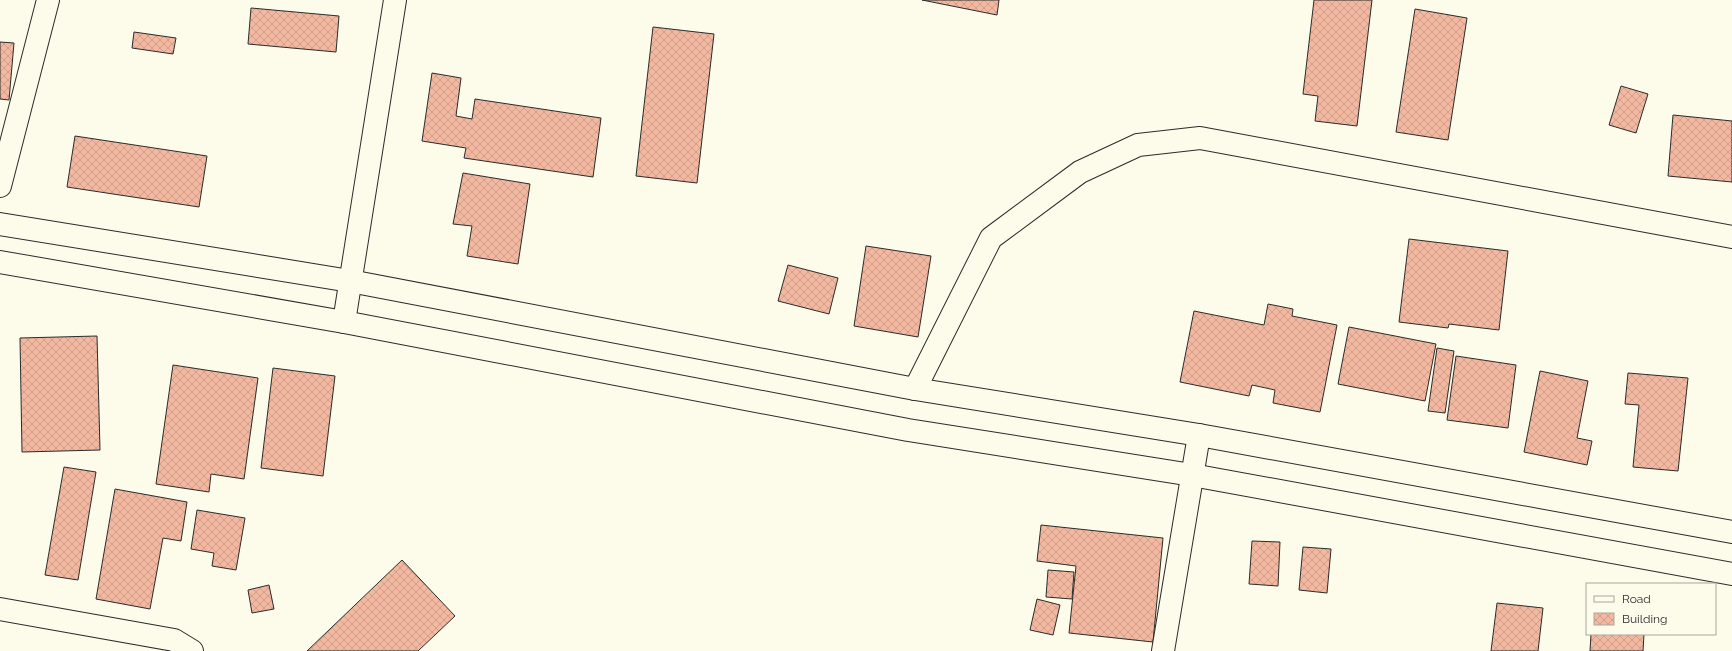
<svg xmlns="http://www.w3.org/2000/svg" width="1732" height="651" font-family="Raleway,sans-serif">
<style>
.building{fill:url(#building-cross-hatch);stroke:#2b2b2b}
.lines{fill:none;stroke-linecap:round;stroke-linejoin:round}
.minor-casing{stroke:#2b2b2b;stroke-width:24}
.minor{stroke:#fdfbea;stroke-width:22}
</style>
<defs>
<pattern id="building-cross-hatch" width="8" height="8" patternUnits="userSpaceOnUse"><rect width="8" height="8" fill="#f2b8a0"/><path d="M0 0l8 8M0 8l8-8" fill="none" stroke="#d09e8a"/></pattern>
</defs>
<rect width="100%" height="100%" fill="#fdfbea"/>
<g class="building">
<polygon points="922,0 999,0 997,15"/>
<polygon points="1314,0 1372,0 1357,126 1315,121 1318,96 1303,94"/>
<polygon points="251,8 339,16 336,52 248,44"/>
<polygon points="1415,9 1467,18 1448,140 1396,132"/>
<polygon points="653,27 714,34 697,183 636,176"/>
<polygon points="134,32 176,38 173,54 132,48"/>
<polygon points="0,42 14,43 9,100 0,99"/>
<polygon points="432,73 461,78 456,116 472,119 475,99 601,118 593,177 464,158 466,148 422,141"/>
<polygon points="1621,86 1648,94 1636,133 1609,125"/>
<polygon points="1673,115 1732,121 1732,182 1668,176"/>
<polygon points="75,136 207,156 199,207 67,187"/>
<polygon points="463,173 530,184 518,264 467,256 472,226 453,224"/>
<polygon points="1409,239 1508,251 1499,330 1449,324 1448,328 1399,322"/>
<polygon points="866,246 931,256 918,337 854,326"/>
<polygon points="788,265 838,278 829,314 778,301"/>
<polygon points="1268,304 1293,309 1292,316 1337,325 1320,412 1273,403 1275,390 1252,385 1249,396 1180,382 1194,311 1264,325"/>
<polygon points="1349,327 1436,344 1425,401 1338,384"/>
<polygon points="97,336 100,450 22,452 20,338"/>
<polygon points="1437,348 1454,351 1445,413 1428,411"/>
<polygon points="1456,356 1516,365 1508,428 1447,420"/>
<polygon points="173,365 258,378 244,479 211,474 209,492 156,484"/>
<polygon points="273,368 335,376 323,476 261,468"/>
<polygon points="1540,371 1588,381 1577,438 1592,441 1587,465 1524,452"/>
<polygon points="1628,373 1688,378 1678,471 1633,467 1639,405 1625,404"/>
<polygon points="64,467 96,472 78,580 45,575"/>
<polygon points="115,489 187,502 181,541 163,538 150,609 96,599"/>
<polygon points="197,510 245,518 236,570 212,566 214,553 191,549"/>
<polygon points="1041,525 1163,538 1153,642 1069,633 1076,566 1037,561"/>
<polygon points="1252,541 1280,542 1278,586 1249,584"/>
<polygon points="1303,547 1331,549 1327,593 1299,590"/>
<polygon points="402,560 455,616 418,651 307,651"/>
<polygon points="1048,570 1074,572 1072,599 1046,597"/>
<polygon points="269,585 274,609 252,613 248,590"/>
<polygon points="1037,599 1060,605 1053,635 1030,630"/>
<polygon points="1497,603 1543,608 1538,651 1491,651"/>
<polygon points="1591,634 1644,634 1643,651 1590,651"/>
</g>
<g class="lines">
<defs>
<g id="minor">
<polyline points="0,186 48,0"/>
<polyline points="0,224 350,281 915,389 1199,435 1732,532"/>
<polyline points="0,262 344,322 908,430 1192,475 1732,574"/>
<polyline points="344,322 395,0"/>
<polyline points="915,389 991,238 1080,172 1138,145 1200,138 1732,237"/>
<polyline points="0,609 174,640 192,651"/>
<polyline points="1163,651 1199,435"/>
</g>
</defs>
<use href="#minor" class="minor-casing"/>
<use href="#minor" class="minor"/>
</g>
<rect x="1586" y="583" width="130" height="52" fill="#fdfbea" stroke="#a9a89e"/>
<rect x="1594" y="596" width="20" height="6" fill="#fdfbea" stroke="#a9a89e"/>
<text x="1622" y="603" font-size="12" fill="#2b2b2b">Road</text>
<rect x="1594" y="613" width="20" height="12" fill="url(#building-cross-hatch)" stroke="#a9a89e"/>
<text x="1622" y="623" font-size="12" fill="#2b2b2b">Building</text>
</svg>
